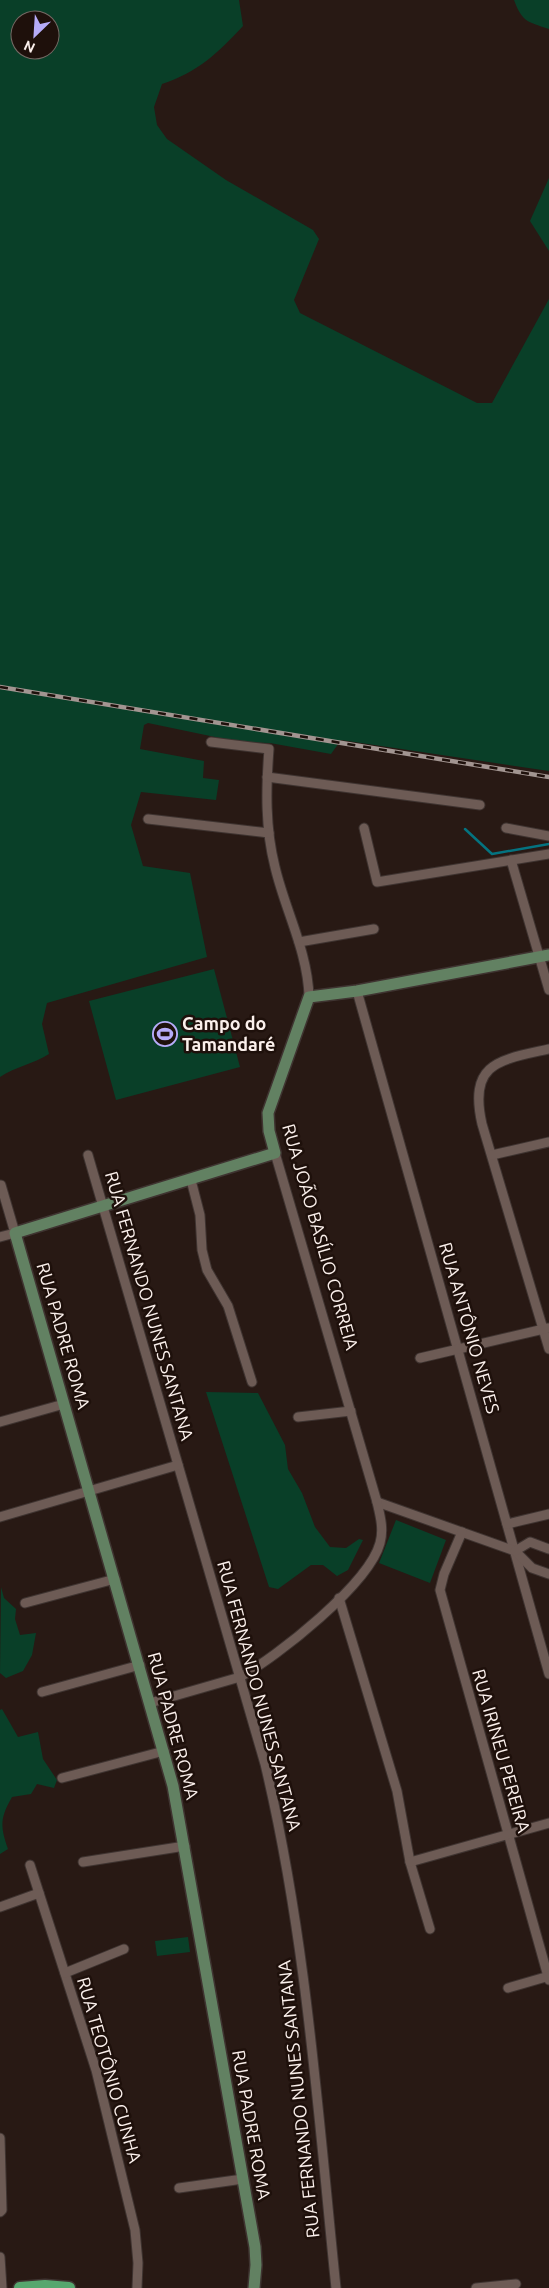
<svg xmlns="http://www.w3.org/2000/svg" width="549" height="2288" font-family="Ubuntu,sans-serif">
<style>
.green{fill:#093f28;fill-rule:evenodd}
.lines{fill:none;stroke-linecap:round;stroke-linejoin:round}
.stream{stroke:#047380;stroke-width:2.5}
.street-casing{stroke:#3f3431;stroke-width:11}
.secondary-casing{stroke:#3f3431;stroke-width:14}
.primary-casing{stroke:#3f3431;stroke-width:15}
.street{stroke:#6d5b55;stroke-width:9}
.secondary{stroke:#628162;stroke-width:11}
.primary{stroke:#56a76e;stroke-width:12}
.rail-casing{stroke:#a29591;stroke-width:4.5}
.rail{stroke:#1e100b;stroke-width:2.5;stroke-dasharray:8;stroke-linecap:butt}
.labels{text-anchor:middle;stroke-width:5;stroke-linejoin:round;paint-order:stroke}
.poi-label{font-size:18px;font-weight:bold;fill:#fbf0ec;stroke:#1e100b;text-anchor:start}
.street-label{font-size:18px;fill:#fbf0ec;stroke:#1e100b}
</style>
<rect width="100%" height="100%" fill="#281914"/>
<g class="green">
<path d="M0,0h239l4,26c-25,27 -45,46 -81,58l-8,23 3,18 10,14 59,41 87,50 6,9 -25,61 6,13 177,90h15l57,-104v472l-208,-31 -10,14 -61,-11 -31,-1 -91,-19 -4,2 -4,24 64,12 -1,17 16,2 -3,20 -75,-8 -10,33 12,41 47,7 17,84 -160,46 -5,21 7,30c-16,10 -34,13 -49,23zM20,20h30v30h-30z"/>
<path d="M514,0h35v29c-21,-7 -27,-7 -35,-29z"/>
<polygon points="549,178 549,251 530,221"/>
<polygon points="214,969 240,1067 116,1100 89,1001"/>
<polygon points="206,1392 258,1393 285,1445 288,1469 302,1493 315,1527 330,1547 346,1548 359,1539 363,1540 348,1570 337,1576 323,1565 311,1565 278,1589 269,1587"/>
<polygon points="396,1520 446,1540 430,1583 379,1563"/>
<polygon points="1,1587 4,1598 16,1609 15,1619 20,1635 36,1633 32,1655 23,1671 6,1678 0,1673"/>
<path d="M2,1709l16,28 20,-5 5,27 14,21 -3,8 -17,-4 -6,10 -19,3c-12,21 -12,29 -4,52l-8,5v-144z"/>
<polygon points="188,1937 190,1952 157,1956 155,1941"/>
</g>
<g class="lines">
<polyline class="stream" points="465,829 492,854 549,844"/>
<defs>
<g id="street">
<path d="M211,742l58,7c-3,39 -4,79 6,118 10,43 33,85 34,130"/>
<polyline points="267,777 480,805"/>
<polyline points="148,819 269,833"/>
<polyline points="364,828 377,882 549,854"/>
<polyline points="506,828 549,836"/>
<polyline points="511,860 549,990"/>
<polyline points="299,942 374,929"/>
<polyline points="357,991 549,1674"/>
<path d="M549,1049c-49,11 -81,13 -67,75l67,225"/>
<path d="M88,1155l177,609c41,171 53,349 71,524"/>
<polyline points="492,1155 549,1142"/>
<polyline points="191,1180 200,1215 202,1250 207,1270 228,1306 252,1382"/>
<polyline points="0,1237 15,1233 1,1185"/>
<polyline points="420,1358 548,1328"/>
<polyline points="298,1417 351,1411"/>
<polyline points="0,1422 64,1404"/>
<polyline points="377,1502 515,1551 532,1568 549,1574"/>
<polyline points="0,1517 178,1465"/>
<polyline points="507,1524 549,1514"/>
<polyline points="462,1532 444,1574 440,1590 549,1980"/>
<polyline points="515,1551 530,1542 549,1549"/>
<polyline points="339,1598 397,1791 410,1862 430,1929"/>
<polyline points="25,1603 115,1579"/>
<polyline points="42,1692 140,1665"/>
<path d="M150,1703l90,-26c37,-20 129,-93 140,-134 4,-14 0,-28 -3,-41l-102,-349"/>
<polyline points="62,1778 164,1751"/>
<polyline points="83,1862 185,1846"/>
<polyline points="410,1862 549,1823"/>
<polyline points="30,1865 96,2070 135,2230 138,2263 137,2288"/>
<polyline points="0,1907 39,1893"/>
<polyline points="65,1973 124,1949"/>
<polyline points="508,1988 549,1976"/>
<polyline points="0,2138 2,2210 0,2212"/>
<polyline points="179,2188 243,2179"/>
<polyline points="0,2257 2,2288"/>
<polyline points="476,2288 516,2284"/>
</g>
<polyline id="secondary" points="254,2288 256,2265 255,2247 173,1786 15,1233 275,1153 269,1131 268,1113 309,997 357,991 549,955"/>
<polyline id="primary" points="20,2288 45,2286 69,2288"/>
</defs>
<use href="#street" class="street-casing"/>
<use href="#secondary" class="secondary-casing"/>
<use href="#primary" class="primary-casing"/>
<use href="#street" class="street"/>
<use href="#secondary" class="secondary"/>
<use href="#primary" class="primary"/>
<defs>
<polyline id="rail" points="0,687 549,777"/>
</defs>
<use href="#rail" class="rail-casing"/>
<use href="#rail" class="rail"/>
</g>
<defs>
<symbol id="stadium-ring" viewBox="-11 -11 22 22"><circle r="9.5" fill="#1e100b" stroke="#b6acf8" stroke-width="1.5"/><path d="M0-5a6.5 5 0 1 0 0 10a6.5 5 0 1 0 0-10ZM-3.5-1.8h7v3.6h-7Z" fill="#b6acf8"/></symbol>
</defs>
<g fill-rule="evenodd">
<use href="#stadium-ring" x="151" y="1020" width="28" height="28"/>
</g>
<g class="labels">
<g class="poi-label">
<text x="182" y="1030">Campo do<tspan x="182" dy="21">Tamandaré</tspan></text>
</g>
<g class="street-label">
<text transform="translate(320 1237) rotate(74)" y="6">RUA JOÃO BASÍLIO CORREIA</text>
<text transform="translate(149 1306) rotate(74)" y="6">RUA FERNANDO NUNES SANTANA</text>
<text transform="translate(469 1328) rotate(74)" y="6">RUA ANTÔNIO NEVES</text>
<text transform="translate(63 1336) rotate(74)" y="6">RUA PADRE ROMA</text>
<text transform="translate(259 1696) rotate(75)" y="6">RUA FERNANDO NUNES SANTANA</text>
<text transform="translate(173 1726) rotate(75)" y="6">RUA PADRE ROMA</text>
<text transform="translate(501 1751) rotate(74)" y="6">RUA IRINEU PEREIRA</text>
<text transform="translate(109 2070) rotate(74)" y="6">RUA TEOTÔNIO CUNHA</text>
<text transform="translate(299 2099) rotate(-96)" y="6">RUA FERNANDO NUNES SANTANA</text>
<text transform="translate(251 2125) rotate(80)" y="6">RUA PADRE ROMA</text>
</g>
</g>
<g transform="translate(35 35) rotate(205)"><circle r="24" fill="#1e100b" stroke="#766a65"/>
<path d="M0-4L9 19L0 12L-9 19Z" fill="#b6acf8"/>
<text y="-8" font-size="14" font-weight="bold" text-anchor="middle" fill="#fbf0ec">N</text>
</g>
</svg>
